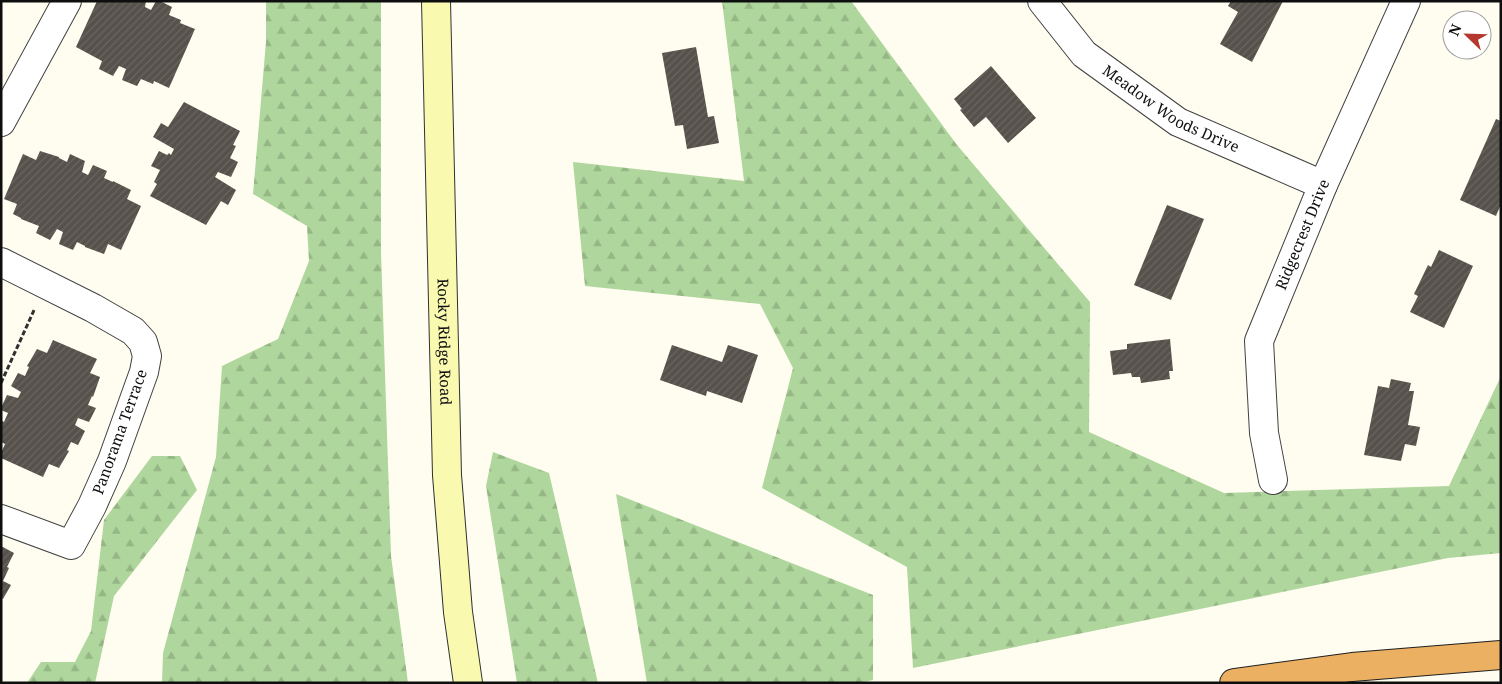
<svg xmlns="http://www.w3.org/2000/svg" width="1502" height="684" font-family="'Noto Serif',serif">
<style>
.forest{fill:url(#forest-firs)}
.building{fill:url(#building-hatch)}
.lines{fill:none;stroke-linecap:round;stroke-linejoin:round}
.street-casing{stroke:#414141;stroke-width:30}
.secondary-casing{stroke:#303030;stroke-width:30}
.highway-casing{stroke:#1f1f1f;stroke-width:30}
.path{stroke:#303030;stroke-width:3;stroke-dasharray:5 2.5;stroke-linecap:butt}
.street{stroke:#fff;stroke-width:28}
.secondary{stroke:#f9fab0;stroke-width:28}
.highway{stroke:#ebb062;stroke-width:28}
.labels{text-anchor:middle;stroke-width:5;stroke-linejoin:round;paint-order:stroke}
.street-label{font-size:15px;fill:#0e0e0e;stroke:#fff}
</style>
<defs>
<pattern id="forest-firs" width="22" height="20" patternUnits="userSpaceOnUse" patternTransform="scale(1.25)"><rect width="22" height="20" fill="#afd69c"/><path d="M5 1l3.5 6h-7zM16 11l3.5 6h-7z" fill="#95b685"/></pattern>
<pattern id="building-hatch" width="6" height="6" patternUnits="userSpaceOnUse" patternTransform="scale(1.25)"><rect width="6" height="6" fill="#56514b"/><path d="M-1 1l2-2M0 6l6-6M5 7l2-2" fill="none" stroke="#696561"/></pattern>
</defs>
<rect width="100%" height="100%" fill="#fefdf0"/>
<g class="forest">
<polygon points="266,1 381,1 381,252 391,556 408,683 162,683 163,653 216,457 222,366 278,339 309,261 307,226 253,194 266,42"/>
<polygon points="722,1 851,1 957,145 1090,302 1089,432 1224,493 1449,486 1501,376 1501,553 1448,558 913,668 907,567 762,488 793,368 760,304 585,286 573,162 744,181"/>
<polygon points="493,452 549,473 598,683 517,683 486,486"/>
<polygon points="152,456 180,456 197,490 114,596 95,683 27,683 41,662 75,662 91,631 104,520"/>
<polygon points="616,494 873,595 873,680 859,683 647,683"/>
</g>
<g class="building">
<polygon points="97,1 146,1 145,7 151,10 156,1 160,1 172,7 169,15 181,20 180,23 195,29 169,88 154,81 153,84 141,79 137,86 122,80 126,69 119,66 113,76 99,69 102,61 76,47"/>
<polygon points="1231,1 1283,1 1252,62 1220,44 1238,12 1228,6"/>
<polygon points="696,47 708,117 714,116 719,143 687,149 683,125 675,126 662,53"/>
<polygon points="991,66 1036,118 1008,143 986,117 974,127 960,110 962,109 954,99"/>
<polygon points="184,102 240,131 233,145 236,146 230,158 238,162 231,177 218,172 215,177 236,190 228,205 221,201 206,225 150,196 157,184 154,182 160,170 151,166 159,151 167,155 169,153 171,155 174,149 153,137 161,123 168,127"/>
<polygon points="1496,119 1501,121 1501,204 1496,216 1460,200"/>
<polygon points="40,151 59,157 59,158 67,162 70,154 85,161 82,172 88,175 93,165 107,171 104,178 113,182 113,181 131,190 127,199 141,206 121,250 108,244 104,254 85,247 85,246 77,242 73,250 59,244 63,232 57,229 50,240 36,233 39,226 21,219 21,218 13,214 17,204 4,199 23,154 36,160"/>
<polygon points="1167,205 1204,219 1171,300 1134,285"/>
<polygon points="1439,250 1473,266 1444,328 1410,312 1418,296 1414,294 1428,265 1431,267"/>
<polygon points="1170,339 1173,371 1169,371 1170,379 1141,383 1140,377 1132,377 1131,373 1113,375 1110,351 1127,349 1127,344"/>
<polygon points="53,340 97,359 90,373 100,377 93,397 92,396 88,405 96,408 89,422 78,418 75,425 85,431 78,445 71,442 67,450 69,451 59,468 49,464 43,477 1,458 1,453 5,444 1,442 1,424 2,421 4,422 8,413 1,410 1,408 7,395 18,398 21,392 11,386 18,373 25,376 29,367 27,366 37,349 47,353"/>
<polygon points="672,345 722,362 728,345 758,355 742,403 707,391 706,396 660,380"/>
<polygon points="1391,379 1411,383 1409,391 1414,391 1408,425 1420,427 1416,446 1405,444 1401,461 1364,455 1378,386 1389,388"/>
<polygon points="1,546 14,553 7,567 9,568 3,581 11,585 3,599 1,598"/>
</g>
<g class="lines">
<defs>
<g id="street">
<path id="s1" d="M1042,1l42,53 94,68 145,63"/>
<polyline points="1,122 67,1"/>
<polyline points="1,262 93,308 133,331 143,342 147,356 144,372 112,461 92,506 71,545 1,519"/>
<path id="s2" d="M1273,480l-9,-47 -5,-92 64,-156 83,-184"/>
</g>
<g id="secondary">
<path id="s3" d="M436,1l11,474 11,137 10,71"/>
</g>
<polyline id="highway" points="1234,683 1352,667 1501,655"/>
</defs>
<use href="#street" class="street-casing"/>
<use href="#secondary" class="secondary-casing"/>
<use href="#highway" class="highway-casing"/>
<polyline class="path" points="1,383 35,308"/>
<use href="#street" class="street"/>
<use href="#secondary" class="secondary"/>
<use href="#highway" class="highway"/>
</g>
<g class="labels">
<g class="street-label">
<text dy="5" stroke="none"><textPath href="#s1" startOffset="171">Meadow Woods Drive</textPath></text>
<text dy="5" stroke="none"><textPath href="#s2" startOffset="255">Ridgecrest Drive</textPath></text>
<text dy="5" stroke="none"><textPath href="#s3" startOffset="341">Rocky Ridge Road</textPath></text>
<text transform="translate(120 432) rotate(-70)" y="5">Panorama Terrace</text>
</g>
</g>
<rect width="1502" height="684" fill="none" stroke="#0e0e0e" stroke-width="5"/>
<g transform="translate(1467 35) rotate(293)"><circle r="24" fill="#ffffff" stroke="#9f9f9f"/>
<path d="M0-4L9 19L0 12L-9 19Z" fill="#b5382f"/>
<text y="-8" font-size="14" font-weight="bold" text-anchor="middle" fill="#0e0e0e">N</text>
</g>
</svg>
